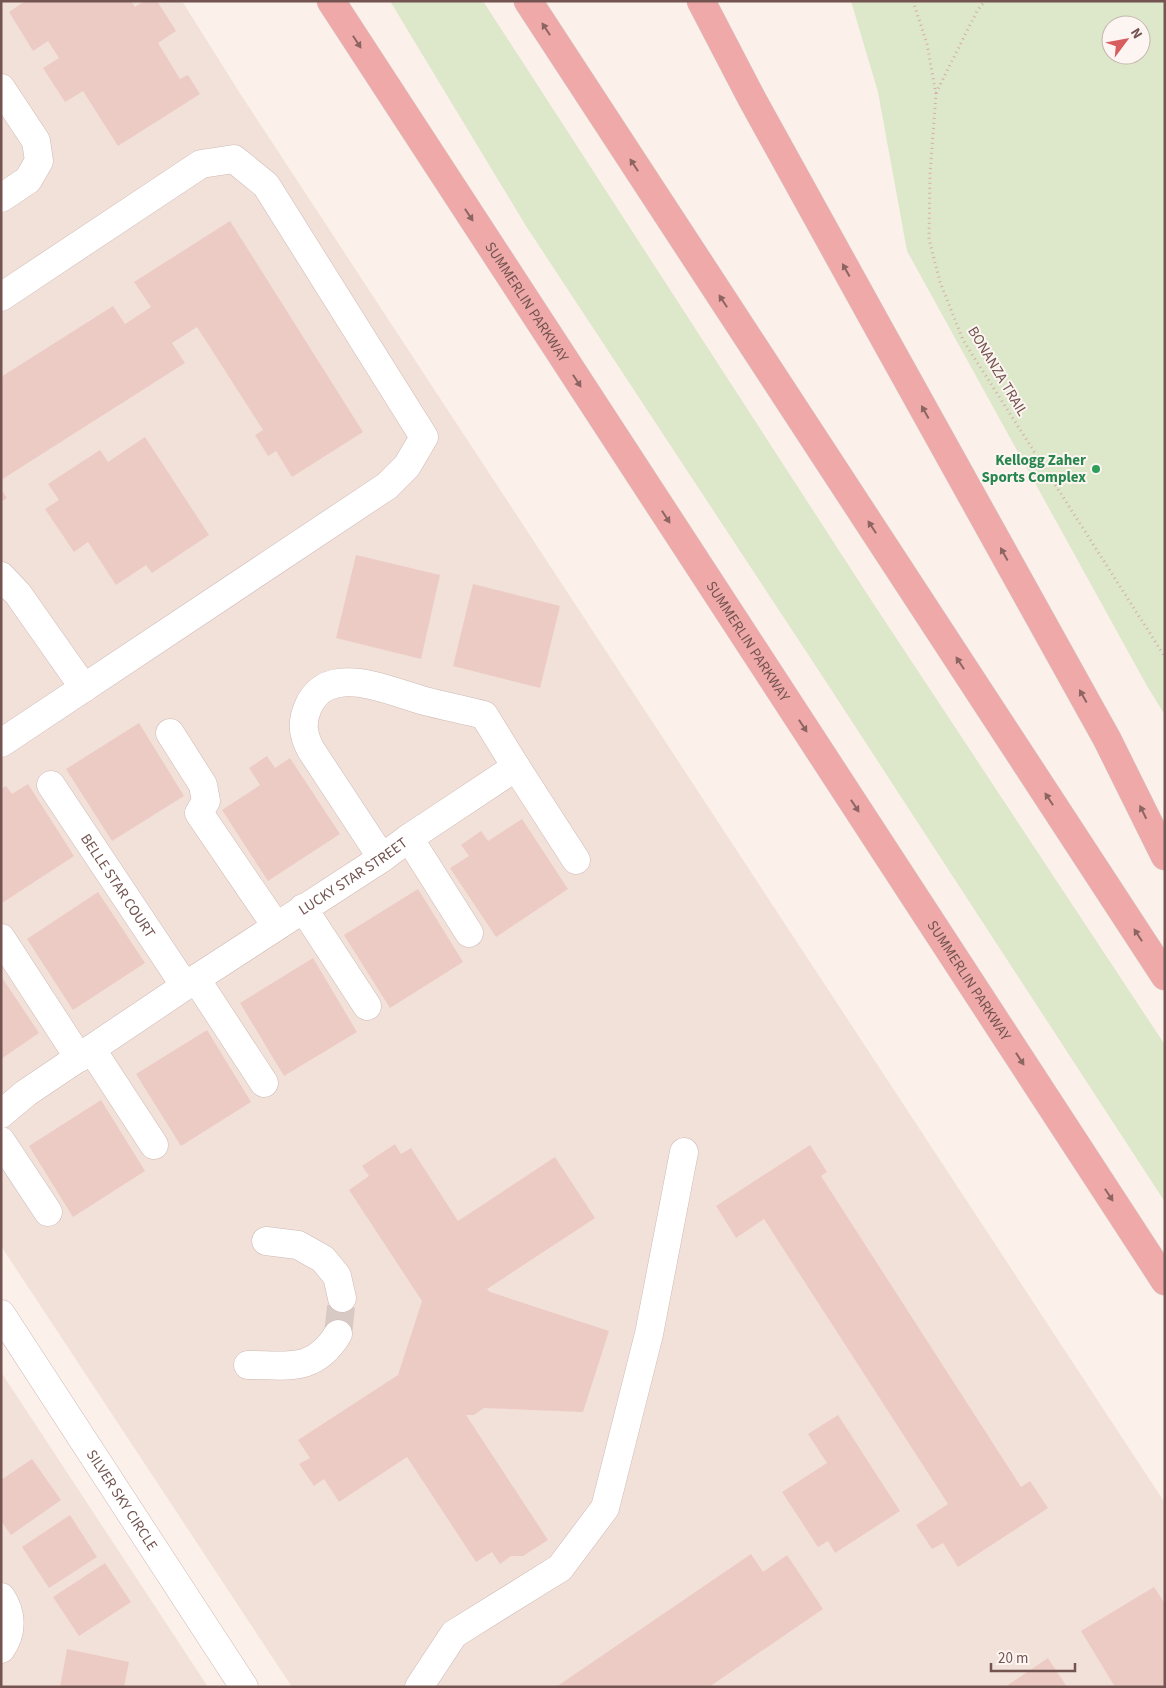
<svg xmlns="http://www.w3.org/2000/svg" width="1166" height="1688" font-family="'Source Sans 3',sans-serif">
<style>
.residential{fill:#f2e1d9}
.green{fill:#dde7ca;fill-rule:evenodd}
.building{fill:#edcbc5}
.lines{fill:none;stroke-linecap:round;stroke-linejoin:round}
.minor-tunnel{stroke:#d9c9c4;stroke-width:28;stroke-dasharray:28 14;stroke-linecap:butt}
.minor-casing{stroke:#ceb9b4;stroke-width:29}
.highway-casing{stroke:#d5ccca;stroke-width:29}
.path{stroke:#d3aea7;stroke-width:3;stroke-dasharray:1 4;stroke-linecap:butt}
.minor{stroke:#fff;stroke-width:28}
.highway{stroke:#eea9a8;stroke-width:28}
.oneway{fill:#8c6562}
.leisure-dot{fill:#2e9e5b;stroke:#fdf5f1;stroke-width:2}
.labels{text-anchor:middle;stroke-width:4;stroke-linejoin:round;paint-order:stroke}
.street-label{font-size:15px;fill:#735450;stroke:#fdf5f1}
.leisure-label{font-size:15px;font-weight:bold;fill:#27864d;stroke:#fdf5f1;text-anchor:end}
</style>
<rect width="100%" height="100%" fill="#fbf0ea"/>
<g class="residential">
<polygon points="1,1 182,1 241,95 1165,1503 1165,1687 292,1687 1,1246"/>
<polygon points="1,1372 208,1687 1,1687"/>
</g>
<g class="green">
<polygon points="390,1 483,1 873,603 1165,1045 1165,1202 819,671 526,226"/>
<path d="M851,1h314v714l-18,-29 -240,-435 -29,-159zM1111,25h30v30h-30z"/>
</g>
<g class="building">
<polygon points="25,1 131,1 135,7 144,1 157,1 176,31 158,43 180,79 188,75 200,94 118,146 83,91 65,102 43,68 59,58 48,41 33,51 9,12"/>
<polygon points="230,221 363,432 292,477 276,451 268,456 255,435 263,430 197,327 172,343 185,363 1,480 1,377 113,306 125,324 151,307 134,282"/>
<polygon points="145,437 209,535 152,573 146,565 116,585 88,542 74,552 45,509 59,500 48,484 100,450 108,462"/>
<polygon points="1,489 7,498 1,502"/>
<polygon points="356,555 440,575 421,659 336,638"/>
<polygon points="473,584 560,606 540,688 453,666"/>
<polygon points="139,723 184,796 112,841 66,769"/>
<polygon points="267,756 275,768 290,758 340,834 268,881 222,810 260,785 249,768"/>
<polygon points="28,784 74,856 2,903 1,789 6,786 12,794"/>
<polygon points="522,819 568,889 496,937 450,868 469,856 461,845 481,831 488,841"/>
<polygon points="418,889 463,962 390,1008 344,935"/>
<polygon points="98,892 145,963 73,1010 27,939"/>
<polygon points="313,958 357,1032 284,1076 240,1003"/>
<polygon points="1,976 39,1033 1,1059"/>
<polygon points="207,1030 251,1102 181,1146 136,1074"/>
<polygon points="101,1100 145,1171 73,1217 29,1146"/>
<polygon points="395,1144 401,1154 411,1148 458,1221 555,1157 595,1218 487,1289 490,1292 609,1331 583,1412 484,1408 474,1415 466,1415 548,1540 523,1556 511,1556 500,1564 492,1552 476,1562 407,1457 339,1502 324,1479 314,1486 299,1464 310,1458 298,1440 398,1375 422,1301 349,1190 369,1176 362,1166"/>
<polygon points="810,1145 827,1172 821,1176 1021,1487 1030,1481 1048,1508 958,1567 943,1543 932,1549 916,1525 948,1504 764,1219 736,1238 716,1206"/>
<polygon points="838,1415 900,1511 835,1553 828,1541 818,1547 782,1492 827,1463 808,1434"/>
<polygon points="32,1459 61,1500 11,1535 1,1521 1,1480"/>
<polygon points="70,1515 97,1557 49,1588 22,1547"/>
<polygon points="751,1554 763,1572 787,1555 823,1609 709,1687 556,1687"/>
<polygon points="105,1563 131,1602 79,1636 53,1597"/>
<polygon points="1154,1587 1165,1604 1165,1684 1160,1687 1115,1687 1081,1631"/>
<polygon points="67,1649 129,1662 124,1687 60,1687"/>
<polygon points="1048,1658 1067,1687 1005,1687"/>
</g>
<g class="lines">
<polyline class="minor-tunnel" points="338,1334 342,1298"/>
<defs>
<g id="minor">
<polyline points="1,88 36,141 39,161 28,180 1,198"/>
<polyline points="1,297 201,164 234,159 266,185 424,437 407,466 387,486 1,743"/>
<polyline points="1,576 18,594 84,688"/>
<polyline points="170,733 203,785 206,801 199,813 276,926"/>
<path id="s1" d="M51,785l134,201"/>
<polyline points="409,838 469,933"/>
<path d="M382,858l-71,-108c-8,-15 -10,-27 -3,-43 6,-14 16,-22 31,-24 27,-4 60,11 86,18 19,5 39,9 59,14l32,52 60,93"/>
<polyline points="303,908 367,1006"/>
<polyline points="1,938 79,1058"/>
<polyline points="196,979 264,1083"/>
<polyline points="92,1050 154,1145"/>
<path id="s2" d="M1,1114l25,-21 159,-107 197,-128 27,-20 107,-71"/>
<polyline points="1,1141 48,1212"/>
<polyline points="266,1241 298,1245 323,1259 337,1276 342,1298"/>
<path id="s3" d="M1,1314l243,373"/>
<path d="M248,1365c40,0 66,8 90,-31"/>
<path d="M1,1597c11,16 12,35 0,52"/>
<polyline points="419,1687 454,1634 560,1568 605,1508 649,1334 684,1152"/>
</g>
<g id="highway">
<path id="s4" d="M331,1l834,1280"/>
<polyline points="528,1 1165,976"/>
<polyline points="701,1 752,99 878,327 1107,739 1165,856"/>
</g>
</defs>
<use href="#minor" class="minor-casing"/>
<use href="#highway" class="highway-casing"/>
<g class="path">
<polyline points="913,1 927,44 936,94 930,174 929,239 940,282 963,340 1165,657"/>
<polyline points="936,93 977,11 985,1"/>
</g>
<use href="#minor" class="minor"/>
<use href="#highway" class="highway"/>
</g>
<defs><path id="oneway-solid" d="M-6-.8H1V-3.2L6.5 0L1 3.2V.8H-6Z" transform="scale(1.25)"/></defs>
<g class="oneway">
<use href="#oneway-solid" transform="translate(546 29) rotate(-123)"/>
<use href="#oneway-solid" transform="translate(357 42) rotate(57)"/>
<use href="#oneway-solid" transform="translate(634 165) rotate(-123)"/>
<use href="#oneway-solid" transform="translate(469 215) rotate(57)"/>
<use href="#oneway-solid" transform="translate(846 270) rotate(-119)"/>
<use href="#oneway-solid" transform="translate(723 301) rotate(-123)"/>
<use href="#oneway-solid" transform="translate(577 381) rotate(57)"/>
<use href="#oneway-solid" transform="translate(925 412) rotate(-119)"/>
<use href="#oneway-solid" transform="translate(666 517) rotate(57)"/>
<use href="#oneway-solid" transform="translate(872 527) rotate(-123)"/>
<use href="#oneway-solid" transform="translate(1004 554) rotate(-119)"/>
<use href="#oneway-solid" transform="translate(960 663) rotate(-123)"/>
<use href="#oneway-solid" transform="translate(1083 696) rotate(-119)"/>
<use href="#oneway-solid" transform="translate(803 726) rotate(57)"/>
<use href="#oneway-solid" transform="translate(1049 799) rotate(-123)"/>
<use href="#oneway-solid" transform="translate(855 806) rotate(57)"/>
<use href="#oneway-solid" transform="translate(1143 812) rotate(-116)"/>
<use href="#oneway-solid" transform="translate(1138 935) rotate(-123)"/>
<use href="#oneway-solid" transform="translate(1020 1059) rotate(57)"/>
<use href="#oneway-solid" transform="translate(1109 1195) rotate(57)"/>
</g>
<circle class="leisure-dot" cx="1096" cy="469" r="5"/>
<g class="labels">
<g class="street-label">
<text dy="5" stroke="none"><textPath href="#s4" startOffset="359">SUMMERLIN PARKWAY</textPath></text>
<text transform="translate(998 371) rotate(59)" y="5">BONANZA TRAIL</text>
<text dy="5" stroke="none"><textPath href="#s4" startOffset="764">SUMMERLIN PARKWAY</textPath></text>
<text dy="5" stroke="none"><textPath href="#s2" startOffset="425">LUCKY STAR STREET</textPath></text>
<text dy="5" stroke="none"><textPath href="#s1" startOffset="121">BELLE STAR COURT</textPath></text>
<text dy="5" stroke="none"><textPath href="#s4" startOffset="1169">SUMMERLIN PARKWAY</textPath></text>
<text dy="5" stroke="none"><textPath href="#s3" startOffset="222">SILVER SKY CIRCLE</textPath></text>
</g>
<g class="leisure-label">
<text x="1086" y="465">Kellogg Zaher<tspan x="1086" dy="17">Sports Complex</tspan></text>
</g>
</g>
<rect width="1166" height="1688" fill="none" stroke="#735450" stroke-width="5"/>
<g transform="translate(1126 40) rotate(58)"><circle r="24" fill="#fdf5f1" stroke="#c6b5b1"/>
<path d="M0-4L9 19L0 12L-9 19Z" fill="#d85d5f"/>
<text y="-8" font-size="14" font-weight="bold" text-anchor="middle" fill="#735450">N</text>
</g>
<path d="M991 1663v8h84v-8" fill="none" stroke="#735450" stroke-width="2.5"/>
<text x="998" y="1663" font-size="15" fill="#735450" stroke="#fdf5f1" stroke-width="4" paint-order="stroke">20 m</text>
</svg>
